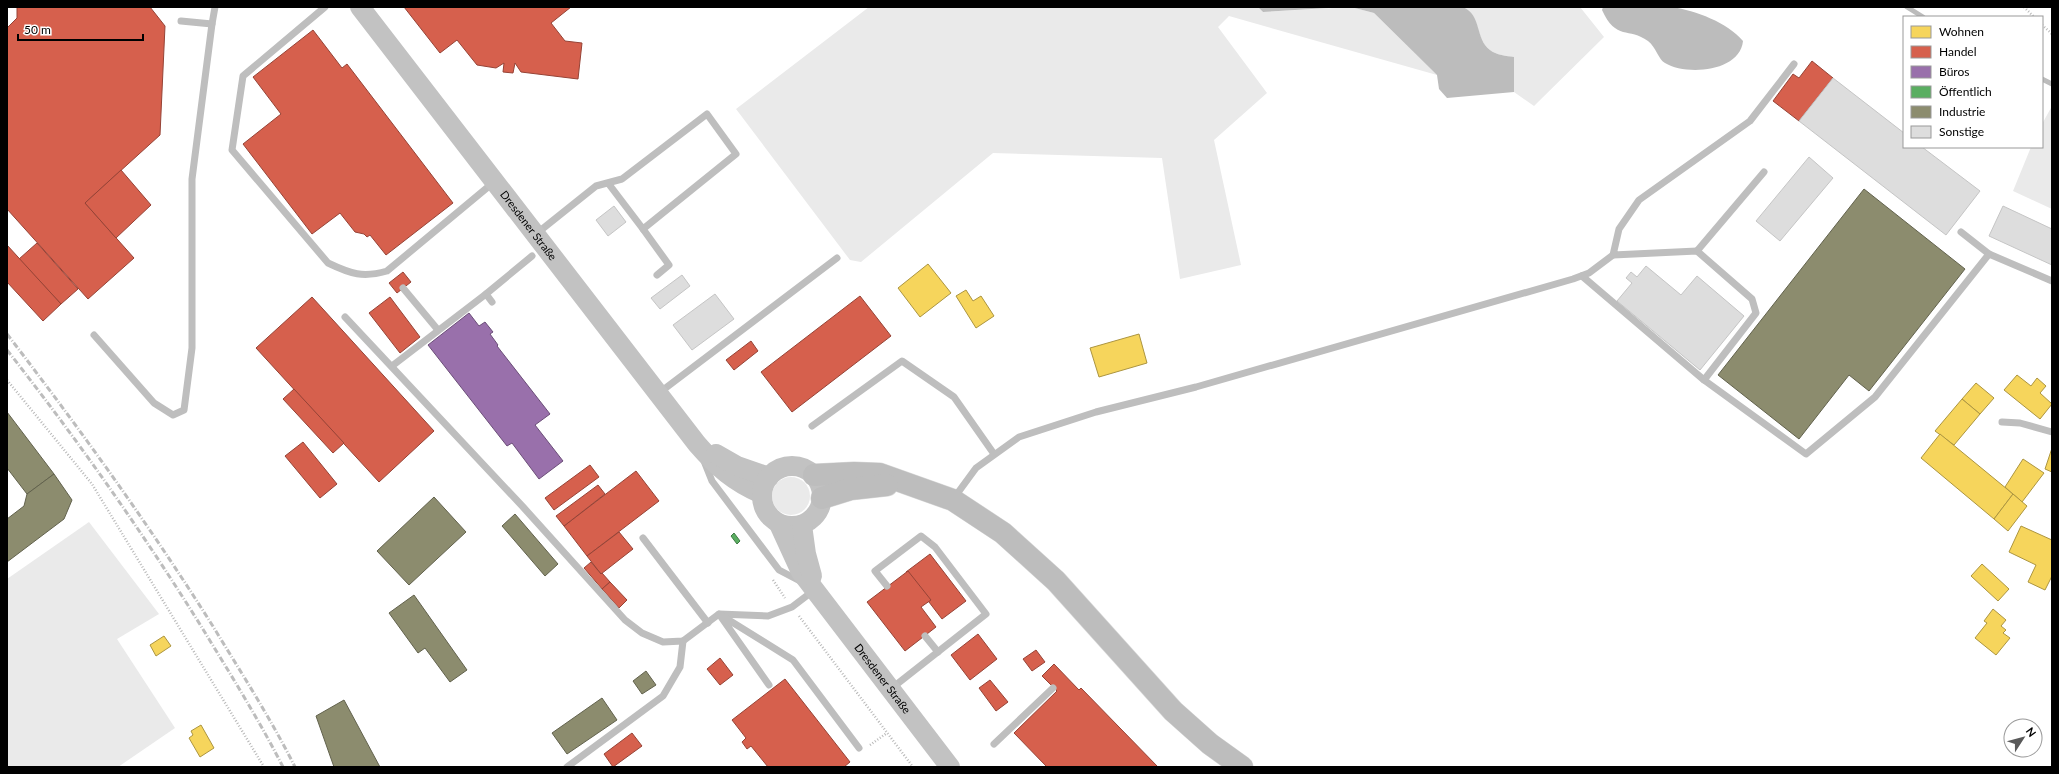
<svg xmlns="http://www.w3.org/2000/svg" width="2059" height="774" font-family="Lato,sans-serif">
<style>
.green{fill:#eaeaea}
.water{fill:#bcbcbc}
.homes{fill:#f6d55c;stroke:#ac9540}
.shops{fill:#d6604d;stroke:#964336}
.offices{fill:#9970ab;stroke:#6b4e78}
.public{fill:#5aae61;stroke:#3f7a44}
.industry{fill:#8c8c6e;stroke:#62624d}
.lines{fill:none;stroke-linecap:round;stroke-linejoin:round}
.stream{stroke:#bcbcbc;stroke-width:5}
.building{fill:#ddd;stroke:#c5c5c5}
.primary-casing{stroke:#dbdbdb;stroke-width:23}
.path{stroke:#b8b8b8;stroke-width:2.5;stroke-dasharray:1 2;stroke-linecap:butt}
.lane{stroke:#bebebe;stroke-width:7}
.secondary{stroke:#c2c2c2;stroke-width:20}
.primary{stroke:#bdbdbd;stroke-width:22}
.rail{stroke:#bdbdbd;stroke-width:3;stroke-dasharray:6 2 1 2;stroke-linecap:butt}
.labels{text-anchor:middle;stroke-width:4;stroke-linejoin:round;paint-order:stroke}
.street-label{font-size:11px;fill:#000;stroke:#fff}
</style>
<rect width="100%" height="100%" fill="#fff"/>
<g class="green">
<polygon points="869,7 1258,7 1263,12 1351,7 1374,13 1437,75 1229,16 1218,27 1267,93 1214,140 1241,265 1180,279 1162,158 993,153 861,262 850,260 736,109"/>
<path d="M1463,7h117l24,30 -70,69 -20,-14v-35c-7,-1 -18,-2 -24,-7 -15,-11 -9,-35 -27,-43z"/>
<polygon points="2052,106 2052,209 2013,191 2031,147 2042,147 2042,124"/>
<circle cx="791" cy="496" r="19"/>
<polygon points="89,522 159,614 117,639 175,728 118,767 7,767 7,579"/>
</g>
<g class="water">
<polygon points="1258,7 1345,7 1263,12"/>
<path d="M1351,7h112c19,8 12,32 27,43 6,5 17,6 24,7v35l-67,6 -8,-9 -2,-14 -63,-62z"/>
<path d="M1603,7c21,0 48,-3 69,0 24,4 55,15 71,34 -3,31 -57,35 -78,22 -7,-4 -9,-16 -17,-22 -19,-14 -32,0 -46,-31z"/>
</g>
<g class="homes">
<polygon points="928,264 951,293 920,317 898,288"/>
<polygon points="966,290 973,301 981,296 994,316 976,328 956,296"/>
<polygon points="1139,334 1147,363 1099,377 1090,348"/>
<polygon points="2017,375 2031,386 2037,378 2046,386 2040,393 2052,404 2040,419 2004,390"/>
<polygon points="1976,383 1994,398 1980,414 1962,399"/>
<polygon points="1962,399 1980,414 1954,445 1935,431"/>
<polygon points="1940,434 2013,494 1994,519 1921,458"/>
<polygon points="2052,448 2052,472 2045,469"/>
<polygon points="2023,459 2044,473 2022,502 2005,487"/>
<polygon points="2013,494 2027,506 2008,531 1994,519"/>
<polygon points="2021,526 2052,540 2052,576 2045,590 2028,582 2036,565 2009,552"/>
<polygon points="1982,564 2009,589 1998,601 1971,576"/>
<polygon points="1993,609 2006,620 2001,626 2006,630 2003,633 2010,638 1996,655 1975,638 1987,623 1984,621"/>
<polygon points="164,636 171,646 156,656 150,645"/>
<polygon points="201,725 214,748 200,757 189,738 193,735 191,731"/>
</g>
<g class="shops">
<polygon points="17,7 150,7 165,26 160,135 85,203 134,258 88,299 7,209 7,28 17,18"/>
<polygon points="404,7 571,7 551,23 565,41 582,43 578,79 521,72 515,63 513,73 503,72 504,63 496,68 477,65 457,40 440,53"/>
<polygon points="313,30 342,68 347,64 453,203 386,255 370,235 367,237 364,234 355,232 340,213 312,234 243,144 281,114 253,77"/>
<polygon points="1812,61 1833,78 1799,121 1773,101 1793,74 1799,78"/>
<polygon points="121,170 151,205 116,238 85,203"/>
<polygon points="37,243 78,289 61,304 19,259"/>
<polygon points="7,245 61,304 43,321 7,282"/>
<polygon points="403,272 411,282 397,293 389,283"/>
<polygon points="860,296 891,336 792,412 761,372"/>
<polygon points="312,297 434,431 379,482 256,348"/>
<polygon points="390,297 420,337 400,353 369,313"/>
<polygon points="751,341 758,351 734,370 726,360"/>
<polygon points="294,389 344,443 333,453 283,399"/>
<polygon points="303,442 337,484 320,498 285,456"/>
<polygon points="590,465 599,477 554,510 545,498"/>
<polygon points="636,471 659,501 587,556 564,526"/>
<polygon points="598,485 605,494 564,526 556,516"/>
<polygon points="619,532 633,549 601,574 587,556"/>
<polygon points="930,554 966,601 942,619 906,572"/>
<polygon points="591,562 601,574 602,573 610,582 602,589 584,568"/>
<polygon points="908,571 931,600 921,607 936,627 905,651 867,602"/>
<polygon points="610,582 627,600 619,608 602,589"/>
<polygon points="978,634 997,659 970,680 951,655"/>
<polygon points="1036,650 1045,662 1032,671 1023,659"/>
<polygon points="720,658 733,675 720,685 707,669"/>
<polygon points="1054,664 1079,690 1081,688 1158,767 1047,767 1014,733 1057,691 1042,676"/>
<polygon points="785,679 850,762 844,767 768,767 751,746 747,749 742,742 746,738 732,720"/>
<polygon points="990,680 1008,702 996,711 979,688"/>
<polygon points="632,733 642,746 613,767 604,754"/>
</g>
<polygon class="offices" points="469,313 479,326 485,322 493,332 490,334 498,345 497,346 550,414 535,425 563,461 539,479 512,443 507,446 428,345"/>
<polygon class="public" points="734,533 740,541 737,544 731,536"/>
<g class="industry">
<polygon points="1864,189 1965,269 1869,391 1849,375 1799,439 1718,375"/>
<polygon points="7,412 54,474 27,494 7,468"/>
<polygon points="54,474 72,500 64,519 7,562 7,519 24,506 27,494"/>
<polygon points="434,497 466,532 409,585 377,551"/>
<polygon points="515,514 558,564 545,576 502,526"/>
<polygon points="414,595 467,670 450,682 425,648 418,653 389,613"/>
<polygon points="646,671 656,685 642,694 633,681"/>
<polygon points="602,698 617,720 567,754 552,733"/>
<polygon points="344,700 380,767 334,767 316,716"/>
</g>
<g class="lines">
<g class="stream">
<polyline points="1907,7 1923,17"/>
<polyline points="2042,79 2052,84"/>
</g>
</g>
<g class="building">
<polygon points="1833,78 1904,133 1904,147 1922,147 1980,191 1946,235 1799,121"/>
<polygon points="1809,157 1833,178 1780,241 1756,221"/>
<polygon points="614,206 626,222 608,236 596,220"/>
<polygon points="2003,206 2052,229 2052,265 1989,236"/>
<polygon points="1646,266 1681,295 1697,276 1744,316 1700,370 1617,301 1632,283 1626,278 1631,272 1637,277"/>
<polygon points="682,275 690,286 660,309 651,298"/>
<polygon points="715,294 734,319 692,350 673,325"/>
</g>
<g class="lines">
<defs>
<g id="primary">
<polyline points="814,475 854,473 880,474 953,500 1003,533 1056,581 1173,711 1210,744 1242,767"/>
<polyline points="822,498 851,489 887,485"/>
</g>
</defs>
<use href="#primary" class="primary-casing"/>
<g class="path">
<polyline points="2024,7 2034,17"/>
<polyline points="2042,25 2052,34"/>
<polyline points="7,380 92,484 264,767"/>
<polyline points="773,580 785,598"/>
<polyline points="799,616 913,767"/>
<polyline points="870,745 887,733"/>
</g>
<g class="lane">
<path d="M325,7l-82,69 -11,74 96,113c23,11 35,15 59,8l107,-89"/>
<polyline points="181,21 212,24 215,7"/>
<polyline points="643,229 669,265 657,275"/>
<polyline points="1961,232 1989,254 2052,281"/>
<polyline points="536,234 596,186 622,179 707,114 736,154 643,229 608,183"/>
<polyline points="1697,251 1764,172"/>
<polyline points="1582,276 1704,380 1806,454 1875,397 1989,254"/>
<polyline points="403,288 438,330"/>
<polyline points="486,294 492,302"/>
<polyline points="345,317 524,508 625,620 642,633 663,642 683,641 719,614 768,616 792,607 813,591"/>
<polyline points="94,335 154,403 173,415 184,410 192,348 192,179 212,24"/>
<polyline points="392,366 486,294 532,256"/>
<polyline points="1704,380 1756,313 1752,299 1697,251 1613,255 1619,229 1639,200 1750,121 1794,64"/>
<polyline points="659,393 837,258"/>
<polyline points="2002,422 2020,423 2052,432"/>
<polyline points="812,426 902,361 954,397 994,454"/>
<polyline points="704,461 712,481 779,570 800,581"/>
<polyline points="954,498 976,468 1019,437 1096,412 1196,387 1573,279 1589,273 1613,255"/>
<polyline points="643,538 708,623"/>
<polyline points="887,586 875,571 921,536 935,547 986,614 892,688"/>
<polyline points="925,636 938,652"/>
<polyline points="769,685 719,614 793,660 859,748"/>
<polyline points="994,744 1053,688"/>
<polyline points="567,767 663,696 680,667 683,641"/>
</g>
<g class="secondary">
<path id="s1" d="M360,7l337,437c20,23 37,38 65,50"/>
<polyline points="716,454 737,466 769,477"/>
<circle cx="792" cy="496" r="30"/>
<path id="s2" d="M779,524l22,48 149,195"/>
<polyline points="802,525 806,554 812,576"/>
</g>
<use href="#primary" class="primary"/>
<g class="rail">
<path d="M7,334c73,95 143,192 207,294 28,46 57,91 81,139"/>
<path d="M7,350c70,89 134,180 194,276 28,46 57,92 82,141"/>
</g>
</g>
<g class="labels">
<g class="street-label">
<text dy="4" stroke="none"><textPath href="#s1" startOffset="276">Dresdener Straße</textPath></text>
<text dy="4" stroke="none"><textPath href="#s2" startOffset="187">Dresdener Straße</textPath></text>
</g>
</g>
<rect width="2059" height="774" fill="none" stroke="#000000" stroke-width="16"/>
<rect x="1903" y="16" width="140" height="132" fill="#ffffff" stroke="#999999"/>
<rect x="1911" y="26" width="20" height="12" fill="#f6d55c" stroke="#999999"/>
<text x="1939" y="36" font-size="12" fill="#000000">Wohnen</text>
<rect x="1911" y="46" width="20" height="12" fill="#d6604d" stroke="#999999"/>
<text x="1939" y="56" font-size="12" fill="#000000">Handel</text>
<rect x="1911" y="66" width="20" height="12" fill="#9970ab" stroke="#999999"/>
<text x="1939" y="76" font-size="12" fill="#000000">Büros</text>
<rect x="1911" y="86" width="20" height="12" fill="#5aae61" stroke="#999999"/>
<text x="1939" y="96" font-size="12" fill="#000000">Öffentlich</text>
<rect x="1911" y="106" width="20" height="12" fill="#8c8c6e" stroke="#999999"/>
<text x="1939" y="116" font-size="12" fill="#000000">Industrie</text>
<rect x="1911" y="126" width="20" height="12" fill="#dddddd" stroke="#999999"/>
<text x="1939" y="136" font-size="12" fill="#000000">Sonstige</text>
<g transform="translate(2023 738) rotate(54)"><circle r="19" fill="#ffffff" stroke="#999999"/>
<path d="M0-3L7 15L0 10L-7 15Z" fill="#595959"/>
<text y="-6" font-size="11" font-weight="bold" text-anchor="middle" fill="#000000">N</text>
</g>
<path d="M18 34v6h125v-6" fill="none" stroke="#000000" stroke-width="2"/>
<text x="24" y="34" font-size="12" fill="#000000" stroke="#ffffff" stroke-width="3" paint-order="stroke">50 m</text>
</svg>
